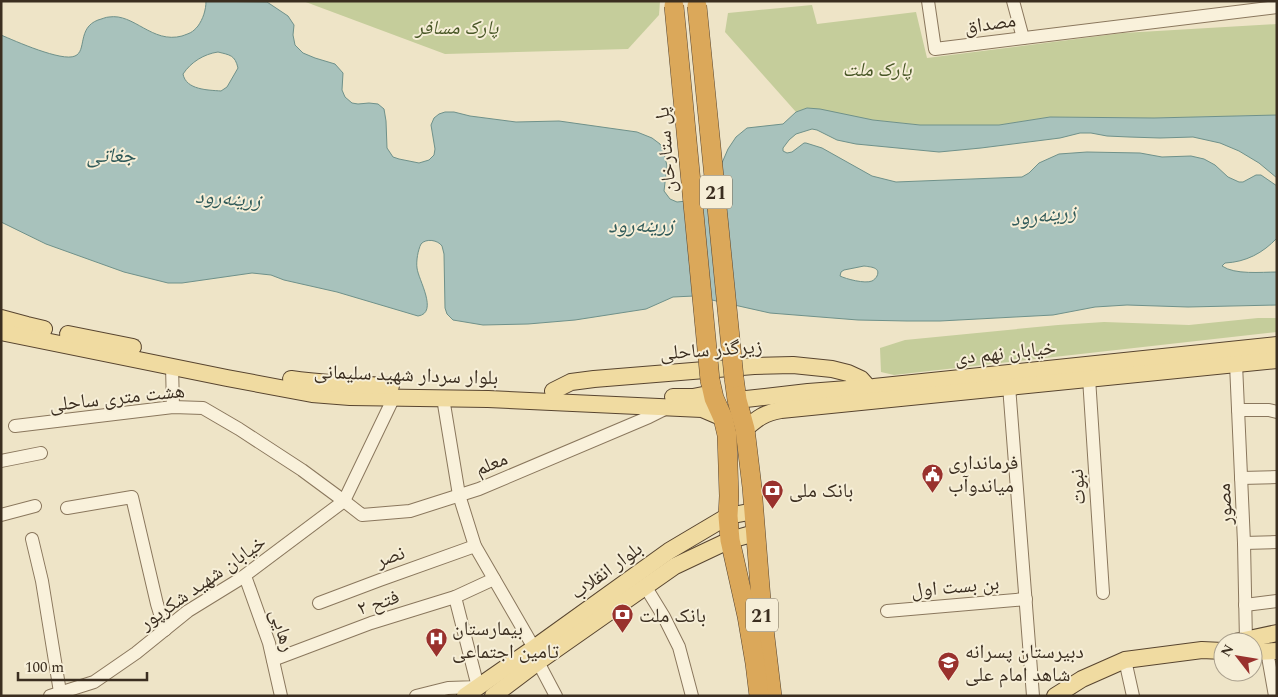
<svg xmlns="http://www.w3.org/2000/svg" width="1278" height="697" font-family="Spectral,'Noto Naskh Arabic',serif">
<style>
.green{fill:#c5cd9b}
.water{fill:#a8c2bc;stroke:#6f918a;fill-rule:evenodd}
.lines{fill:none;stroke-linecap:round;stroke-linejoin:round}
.minor-casing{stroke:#8a775d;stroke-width:14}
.major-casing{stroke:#584530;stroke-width:18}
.highway-casing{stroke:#584530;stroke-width:20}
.minor{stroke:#f9f1db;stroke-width:12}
.major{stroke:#f0dba1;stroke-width:16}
.highway{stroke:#dba85a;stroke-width:19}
.highway-bridge-casing{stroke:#584530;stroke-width:20;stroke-linecap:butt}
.highway-bridge{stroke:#dba85a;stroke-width:19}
.labels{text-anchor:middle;stroke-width:4;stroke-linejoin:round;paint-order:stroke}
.shield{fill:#f6eed7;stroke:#736857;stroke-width:1}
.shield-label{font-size:19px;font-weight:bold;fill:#3b2e20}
.street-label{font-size:20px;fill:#3b2e20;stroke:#f6eed7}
.park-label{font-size:20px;font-style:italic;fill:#495727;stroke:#f6eed7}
.poi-label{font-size:20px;fill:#3b2e20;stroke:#f6eed7;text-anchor:start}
.water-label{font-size:21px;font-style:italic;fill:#305a59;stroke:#f6eed7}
</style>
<rect width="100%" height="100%" fill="#eee4c7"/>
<g class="green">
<polygon points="303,1 660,1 659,15 628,49 445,54"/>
<polygon points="812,5 817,24 916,12 927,58 1123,33 1277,24 1277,115 1154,118 1050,117 999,125 920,125 873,120 807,108 796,112 725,32 728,13"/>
<polygon points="1258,318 1277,318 1277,332 894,375 881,372 880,348 905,340 1058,325 1104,322 1189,325"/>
</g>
<path class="water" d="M206,1l61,1 21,14 6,9 -1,10 2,10 8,8 12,5 20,6 8,9 -1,17 3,7 7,6 6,1 11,-1 9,1 6,5 2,12 1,27 6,9 6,2 20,4 10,-3 5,-5 1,-6 -4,-24 3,-7 5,-4 6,-2h9l16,4 46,6 43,-1 78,11 15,6 8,6 4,9 3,13 -3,25 6,8 7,3 19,-2 9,-5 7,-9 16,-37 8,-12 11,-9 36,-4 13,-12 11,-4 13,1 53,11 47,5h79l51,-8 104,1 123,-3v63l-18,-15 -20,-12 -19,-8 -27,-6 -33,1 -31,-1 -22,-1 -16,-3h-11l-20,5 -79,10 -42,4 -83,-8 -19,-4 -20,-10 -5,-1 -16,5 -7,6 -6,8v3l4,2 5,-1 12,-9h2l16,5 50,28 24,6 126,-5 7,-4 10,-10 20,-9 28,-2 53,1 22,4 29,-1 13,3 11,6 13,12 11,5h4l13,-7h5l16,11v52c-14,15 -31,24 -52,25l-3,3c13,9 39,6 55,6v33l-89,2 -61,-2 -32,2 -42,8 -113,6h-33l-49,-1 -88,-7 -76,-17 -21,1 -27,12 -71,11 -47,4 -45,1 -30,-5 -6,-6 -2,-6 -1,-54c-1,-3 -1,-5 -2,-8 -4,-6 -16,-8 -21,-2 -3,6 -5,17 -4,24 1,11 22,45 1,48l-81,-24 -53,-12 -13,-5 -19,-2 -70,10h-14l-44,-11 -78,-28 -45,-22v-187c14,6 61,27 74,21 12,-5 2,-28 23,-36 4,-1 8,-3 11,-3 25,-4 43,27 73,19 8,-3 10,-3 16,-10 5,-7 8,-16 8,-25zM218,52c12,3 17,3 20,16l-11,19 -6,4c-13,-1 -35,-1 -38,-17 8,-12 21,-20 35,-22zM864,266c6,1 17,1 13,10 -1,2 -3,4 -5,5 -7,3 -26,-2 -32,-5l1,-4 3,-2z"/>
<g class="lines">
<defs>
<g id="minor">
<polyline points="928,1 935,49 1277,7"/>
<polyline points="1013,1 1023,38"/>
<polyline points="1236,364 1244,543 1246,642"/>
<polyline points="172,366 173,407"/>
<polyline points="1089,378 1103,593"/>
<polyline points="1009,386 1033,696"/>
<polyline points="443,398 459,495 475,546 534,648"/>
<polyline points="1238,410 1269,410 1277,412"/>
<polyline points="15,426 173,407 203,408 239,429 302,470 344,501 362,515 410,511 479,489 649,417 667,408"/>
<polyline points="1,461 41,453"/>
<polyline points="1241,478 1277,477"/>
<polyline points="67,508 132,497 157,604 165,630"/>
<polyline points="1,515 35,506"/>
<polyline points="32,539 42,581 60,692"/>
<polyline points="1244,543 1277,542"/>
<polyline points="245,576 269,643 281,696"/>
<polyline points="645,586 664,617 679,647 692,696"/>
<polyline points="319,603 380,580 475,546"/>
<polyline points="1245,605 1277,601"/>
<polyline points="887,611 1026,599"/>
<polyline points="1267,651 1275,696"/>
<polyline points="273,660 371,623 455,597 494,579"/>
<polyline points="1125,660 1133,696"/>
<polyline points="538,662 556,696"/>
<polyline points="50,696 94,682 136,653 188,611 240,579 344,501 394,397"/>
<polyline points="416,696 448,688 478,687 455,597"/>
</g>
<g id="major">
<polyline points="1,318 27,325 44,329"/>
<polyline points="1,332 227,378 312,394 350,397 488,399 702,409 723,418"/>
<polyline points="68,334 133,347"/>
<path d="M291,379c34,5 67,6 100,7"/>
<polyline points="553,391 571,382 594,379 754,366 793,365 832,369 848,373 861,379 869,388 869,393"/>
<polyline points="673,397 693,397 713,393"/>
<polyline points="737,400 808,392 874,387 1277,345"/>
<path d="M745,429c13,-11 19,-16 36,-19l496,-50"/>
<polyline points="1235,642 1277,633"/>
<polyline points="1253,652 1277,651"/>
<polyline points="465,696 534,648 669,551 728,516 754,511"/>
<polyline points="493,696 538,662 675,566 730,540 755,533"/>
<polyline points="1055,696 1082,679 1125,660 1202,650 1223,651"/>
</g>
<g id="highway">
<polyline points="734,378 737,400 745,429 752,487 762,612 772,696"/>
<polyline points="710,380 714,398 723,418 727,435 729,496 728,516 730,540 747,616 755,663 759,696"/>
</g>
</defs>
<use href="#minor" class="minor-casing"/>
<use href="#major" class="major-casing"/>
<use href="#highway" class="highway-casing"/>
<use href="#minor" class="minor"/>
<use href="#major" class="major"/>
<use href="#highway" class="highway"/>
<defs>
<g id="highway-bridge">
<polyline points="674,6 710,380"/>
<polyline points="697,6 734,378"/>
</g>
</defs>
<use href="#highway-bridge" class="highway-bridge-casing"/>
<use href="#highway-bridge" class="highway-bridge"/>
</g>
<defs>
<symbol id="civic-pin" viewBox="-11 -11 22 30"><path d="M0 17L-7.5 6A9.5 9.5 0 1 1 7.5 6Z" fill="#99312d" stroke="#f6eed7"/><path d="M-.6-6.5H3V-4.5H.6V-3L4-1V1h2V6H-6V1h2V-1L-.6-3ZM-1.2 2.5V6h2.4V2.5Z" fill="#fff"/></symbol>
<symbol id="bank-pin" viewBox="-11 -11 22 30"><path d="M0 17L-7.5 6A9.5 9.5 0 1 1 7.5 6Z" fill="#99312d" stroke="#f6eed7"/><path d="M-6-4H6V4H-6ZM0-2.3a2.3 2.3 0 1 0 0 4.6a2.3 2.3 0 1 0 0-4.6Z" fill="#fff"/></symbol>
<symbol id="hospital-pin" viewBox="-11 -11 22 30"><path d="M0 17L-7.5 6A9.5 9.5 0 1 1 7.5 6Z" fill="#99312d" stroke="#f6eed7"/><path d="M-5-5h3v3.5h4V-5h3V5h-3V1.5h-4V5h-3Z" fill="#fff"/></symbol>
<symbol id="school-pin" viewBox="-11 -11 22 30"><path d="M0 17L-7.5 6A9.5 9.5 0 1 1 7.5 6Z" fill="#99312d" stroke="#f6eed7"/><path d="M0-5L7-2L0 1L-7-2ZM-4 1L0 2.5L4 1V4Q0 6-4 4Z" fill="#fff"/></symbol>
</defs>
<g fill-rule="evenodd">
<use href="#civic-pin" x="920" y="462" width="25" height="34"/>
<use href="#bank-pin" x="760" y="478" width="25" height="34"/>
<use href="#bank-pin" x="610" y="602" width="25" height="34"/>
<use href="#hospital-pin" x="424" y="626" width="25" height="34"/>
<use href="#school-pin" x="936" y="650" width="25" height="34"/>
</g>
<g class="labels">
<g class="shield">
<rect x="700" y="175.5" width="32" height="33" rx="4"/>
<rect x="746" y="598.5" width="32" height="33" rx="4"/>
</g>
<g class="shield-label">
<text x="716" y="199">21</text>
<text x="762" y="622">21</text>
</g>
<g class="street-label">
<text transform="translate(990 23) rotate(-8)" y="7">مصداق</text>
<text transform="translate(665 150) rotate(-95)" y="7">پل ستارخان</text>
<text transform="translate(711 349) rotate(-4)" y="7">زیرگذر ساحلی</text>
<text transform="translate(1005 352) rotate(-6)" y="7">خیابان نهم دی</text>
<text transform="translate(406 374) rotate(2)" y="7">بلوار سردار شهید سلیمانی</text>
<text transform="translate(117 397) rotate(-6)" y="7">هشت متری ساحلی</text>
<text transform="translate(491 463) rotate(-22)" y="7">معلم</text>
<text transform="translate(1077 487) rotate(-94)" y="7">نبوت</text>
<text transform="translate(1224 504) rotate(-93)" y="7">مصور</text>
<text transform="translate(390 556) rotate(-20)" y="7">نصر</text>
<text transform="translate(606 570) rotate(-36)" y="7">بلوار انقلاب</text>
<text transform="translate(202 582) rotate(-35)" y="7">خیابان شهید شکرپور</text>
<text transform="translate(955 586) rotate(-5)" y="7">بن بست اول</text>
<text transform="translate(378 602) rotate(-18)" y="7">فتح ۲</text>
<text transform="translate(283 630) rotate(73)" y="7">رهایی</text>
</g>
<g class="park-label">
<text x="457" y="34">پارک مسافر</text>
<text x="877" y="76">پارک ملت</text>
</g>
<g class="poi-label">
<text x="948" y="469">فرمانداری<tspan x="948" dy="23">میاندوآب</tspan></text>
<text x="789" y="497">بانک ملی</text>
<text x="639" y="622">بانک ملت</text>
<text x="452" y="635">بیمارستان<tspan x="452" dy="23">تامین اجتماعی</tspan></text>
<text x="965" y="658">دبیرستان پسرانه<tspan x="965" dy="23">شاهد امام علی</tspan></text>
</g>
<g class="water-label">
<text x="111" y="162">جغاتی</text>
<text transform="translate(228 198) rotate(4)" y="7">زرینه‌رود</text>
<text transform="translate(1043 215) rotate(-7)" y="7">زرینه‌رود</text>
<text transform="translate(641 225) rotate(-1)" y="7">زرینه‌رود</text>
</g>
</g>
<rect width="1278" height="697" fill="none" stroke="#3b2e20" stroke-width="5"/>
<g transform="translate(1238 657) rotate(301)"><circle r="24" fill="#f6eed7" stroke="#aba18e"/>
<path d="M0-4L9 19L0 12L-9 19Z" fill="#99312d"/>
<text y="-8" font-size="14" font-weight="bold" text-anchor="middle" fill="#3b2e20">N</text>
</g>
<path d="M18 672v8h129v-8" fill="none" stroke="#3b2e20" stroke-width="2.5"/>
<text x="25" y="672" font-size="15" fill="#3b2e20" stroke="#f6eed7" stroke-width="4" paint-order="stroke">100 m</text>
</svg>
